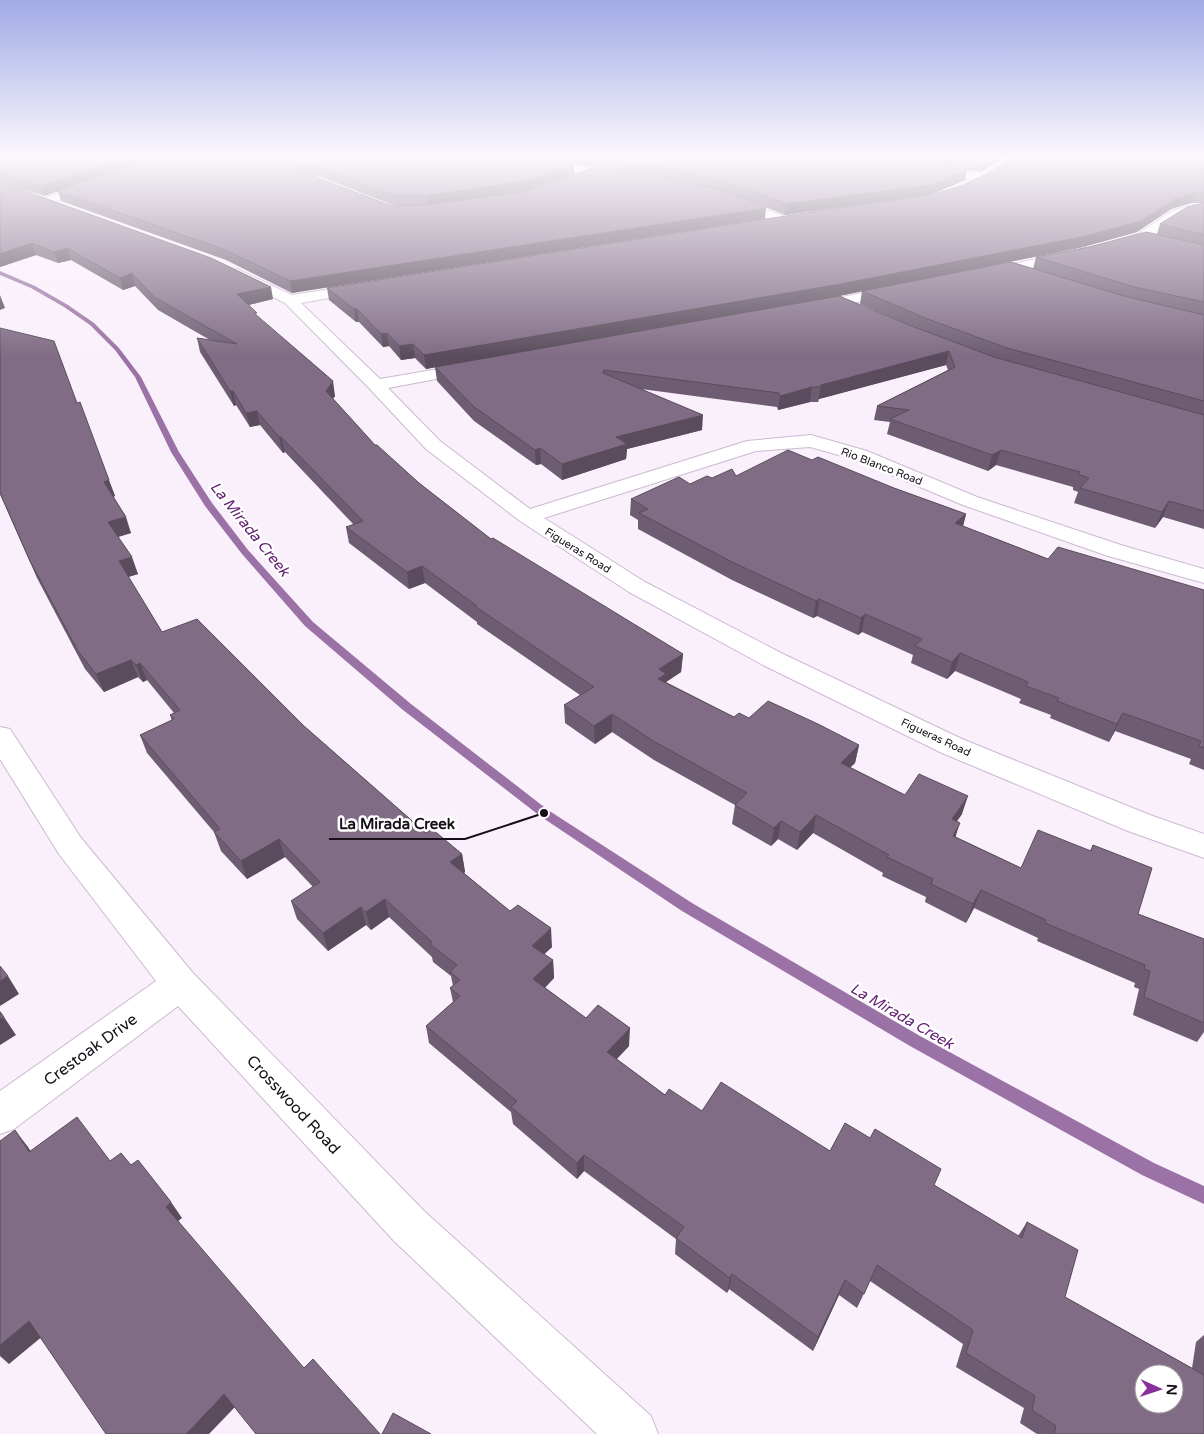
<svg xmlns="http://www.w3.org/2000/svg" width="1204" height="1434" font-family="'Varela Round',sans-serif">
<style>
.lines{fill:none;stroke-linecap:round;stroke-linejoin:round}
.stream{fill:#9b72a5;fill-rule:evenodd}
.street-casing{stroke:#ceb8d3;stroke-width:2}
.street{fill:#fff;fill-rule:evenodd}
.wall{fill:#6e5d72;fill-rule:evenodd}
.shaded-wall{fill:#5a4c5c}
.building{fill:#806c84;stroke:#5a4c5c;fill-rule:evenodd}
.labels{text-anchor:middle;stroke-width:5;stroke-linejoin:round;paint-order:stroke}
.far-street-label{font-size:11px;fill:#160f18;stroke:#fff}
.water-label{font-size:15px;font-style:italic;fill:#642173;stroke:#fff}
.near-street-label{font-size:16px;fill:#160f18;stroke:#fff}
.leader{fill:none;stroke:#160f18;stroke-width:2}
.callout-dot{fill:#160f18;stroke:#fff;stroke-width:2}
.callout-label{font-size:15px;text-anchor:middle;font-weight:bold;fill:#160f18;stroke:#fff;stroke-width:5;stroke-linejoin:round;paint-order:stroke}
</style>
<rect width="100%" height="100%" fill="#f9f0fb"/>
<g class="lines">
<polygon class="stream" points="0,271 35,286 68,305 94,323 119,348 141,377 179,452 212,503 248,550 313,622 411,704 548,810 692,903 920,1036 1154,1163 1204,1186 1204,1204 1142,1175 910,1046 682,911 540,816 403,710 305,626 242,554 205,506 171,452 135,377 115,350 90,325 64,307 31,288 0,275"/>
<defs>
<g id="street">
<polygon points="483,155 506,155 620,173 625,176 620,179 488,158"/>
<polygon points="929,167 984,175 989,178 984,181 925,172 924,170 925,168"/>
<polygon points="94,181 99,184 98,186 47,204 43,205 37,202 39,200"/>
<polygon points="730,196 788,218 790,221 788,224 780,224 726,201 724,199"/>
<path d="M1192,205h12v6c-29,0 -35,19 -59,29 -9,4 -20,6 -30,9l-6,-4 2,-3 27,-8 34,-23z"/>
<polygon points="1071,252 1076,253 1077,256 1076,259 988,277 981,273 988,269"/>
<polygon points="237,269 292,295 364,284 369,285 371,288 369,291 301,303 380,379 473,363 479,365 481,368 479,371 388,388 440,441 530,509 747,441 811,435 867,451 977,497 1124,546 1204,569 1204,583 1108,556 963,505 853,459 810,447 756,451 544,518 645,582 783,654 962,739 1150,815 1204,834 1204,858 1128,831 942,753 765,666 629,592 520,521 426,449 370,389 285,303 232,276 230,273 232,270"/>
<polygon points="899,286 904,287 906,290 904,293 811,311 806,310 804,307 806,304 811,303"/>
<polygon points="0,727 10,729 81,838 193,973 424,1211 651,1416 658,1434 597,1434 394,1241 178,1006 14,1129 0,1134 0,1091 156,981 59,854 0,759"/>
</g>
</defs>
<use href="#street" class="street-casing"/>
<use href="#street" class="street"/>
</g>
<g class="wall">
<path d="M0,155l392,51h3l-74,-29 -83,-16 -57,-6h335l58,19 -46,17 86,-21 -97,-15h490l-26,17 -14,-2 -2,10 -34,15 273,-40v374l-41,-12 -8,11 -81,-25 4,-11 -5,-2v-3l-77,-22 -8,6 -101,-37 3,-12 -16,-2 3,-14 71,-36 -2,-5 -127,34 -1,3h-8l-32,8 -1,-3 -136,-18 61,41 -75,19 -1,10 -64,21 -21,-16 -5,1 -62,-44 -37,-40 -2,-14 -9,2 -11,-11 -14,2 -12,-14 -6,1 -24,-25h-3l-27,-22 -2,-12 582,-90 -124,17 -42,-17 -451,95 -66,-33 -165,-59 -3,-10 -14,5 -44,-14zM1191,203h11l-42,21 -3,10 -121,23 -3,12 -92,7 142,-29 54,-15 34,-23zM862,291l-2,13 53,23 -74,-31z"/>
<polygon points="0,182 273,299 249,305 258,317 335,396 333,399 375,445 419,483 491,539 683,654 681,672 666,682 734,717 749,718 859,745 855,763 850,767 905,795 962,814 957,821 956,837 1021,868 1090,851 1093,845 1138,914 1204,939 1204,1032 1197,1042 1133,1015 1139,989 1134,987 1135,983 1037,941 1038,938 974,908 966,923 925,902 926,897 882,876 883,873 813,833 797,850 778,839 771,846 732,824 735,805 654,760 612,732 595,744 565,723 564,705 580,695 477,624 477,622 425,583 409,589 349,543 346,527 354,525 285,452 283,453 260,425 250,427 236,405 234,406 200,352 197,338 210,340 158,310 135,286 123,290 71,260 58,263 36,255 0,267"/>
<polygon points="77,403 115,496 113,497 131,533 118,537 138,574 128,577 162,632 304,726 426,833 462,854 465,872 464,873 552,947 544,954 553,960 554,978 545,988 586,1018 629,1046 617,1059 665,1095 702,1111 934,1185 1018,1236 1027,1222 1065,1297 1192,1368 1196,1342 1204,1335 1204,1434 1037,1434 1020,1423 1024,1408 956,1367 963,1344 870,1281 857,1308 839,1295 813,1351 729,1289 727,1293 675,1254 676,1239 584,1171 577,1179 513,1124 511,1112 429,1043 426,1026 453,1002 450,988 453,986 451,976 433,962 432,957 389,917 371,930 366,925 328,951 297,919 291,901 313,887 285,857 247,879 221,851 214,832 147,753 140,735 172,721 170,715 174,713 147,680 143,682 138,677 104,692 85,669 37,578 0,494"/>
<polygon points="812,460 894,488 966,514 963,526 1048,559 1204,590 1204,770 1189,764 1191,759 1115,731 1109,742 1050,718 1051,715 1019,703 1021,699 955,671 947,679 911,663 913,655 862,632 858,635 817,616 813,618 732,580 638,529 638,520 630,515 631,499 712,478 736,476"/>
</g>
<g class="shaded-wall">
<polygon points="131,155 161,155 44,196 41,186"/>
<polygon points="994,155 1007,155 981,172 983,162"/>
<polygon points="574,164 574,174 527,191 427,206 426,196"/>
<polygon points="967,170 965,180 930,195 785,215 786,204"/>
<polygon points="1195,193 1191,203 1171,209 1137,232 1083,247 839,296 426,369 424,355 1175,199"/>
<polygon points="766,208 765,219 292,293 290,281"/>
<polygon points="32,243 36,255 0,267 0,254"/>
<polygon points="67,248 71,260 58,263 54,252"/>
<polygon points="132,273 135,286 123,290 120,278"/>
<polygon points="271,287 273,299 240,307 237,294"/>
<polygon points="0,295 5,308 0,310"/>
<polygon points="354,309 357,309 359,322 356,322"/>
<polygon points="387,333 389,346 383,347 381,334"/>
<polygon points="413,344 415,358 401,360 399,346"/>
<polygon points="949,351 946,365 819,399 818,402 821,385"/>
<polygon points="333,381 335,396 328,405 326,391"/>
<polygon points="812,387 810,402 778,410 780,396"/>
<polygon points="230,391 233,391 236,405 234,406"/>
<polygon points="257,411 260,425 250,427 246,413"/>
<polygon points="703,415 702,430 627,449 626,459 562,480 562,464 616,437"/>
<polygon points="279,437 281,437 285,452 283,453"/>
<polygon points="540,448 541,464 536,465 535,450"/>
<polygon points="1001,450 996,465 988,471 992,455"/>
<polygon points="109,480 115,496 109,498 104,482"/>
<polygon points="1169,501 1163,517 1155,528 1162,512"/>
<polygon points="966,514 962,530 955,523"/>
<polygon points="126,517 131,533 114,538 108,522"/>
<polygon points="132,557 138,574 125,578 119,561"/>
<polygon points="422,566 425,583 409,589 407,572"/>
<polygon points="819,599 817,616 813,618 816,601"/>
<polygon points="865,614 862,632 858,635 861,618"/>
<polygon points="960,653 955,671 947,679 952,662"/>
<polygon points="683,654 681,672 666,682 658,696 659,669"/>
<polygon points="131,660 138,677 104,692 96,674"/>
<polygon points="140,663 147,680 143,682 136,665"/>
<polygon points="1123,713 1115,731 1109,742 1117,724"/>
<polygon points="612,714 612,732 595,744 594,726"/>
<polygon points="859,745 855,763 837,781 841,763"/>
<polygon points="968,796 962,814 946,837 952,819"/>
<polygon points="816,815 813,833 797,850 800,832"/>
<polygon points="781,821 778,839 771,846 774,828"/>
<polygon points="960,823 954,841 953,836"/>
<polygon points="279,839 285,857 247,879 241,861"/>
<polygon points="462,854 465,872 453,880 450,862"/>
<polygon points="981,890 974,908 966,923 973,904"/>
<polygon points="385,899 389,917 371,930 366,912"/>
<polygon points="361,907 366,925 328,951 323,933"/>
<polygon points="551,928 552,947 534,964 532,946"/>
<polygon points="553,960 554,978 535,997 533,979"/>
<polygon points="8,976 19,994 0,1006 0,981"/>
<polygon points="0,1011 16,1035 0,1045"/>
<polygon points="630,1028 629,1046 607,1069 607,1052"/>
<polygon points="15,1130 28,1147 42,1169 29,1152"/>
<polygon points="584,1155 584,1171 577,1179 577,1163"/>
<polygon points="171,1202 182,1218 177,1222 166,1207"/>
<polygon points="732,1274 729,1289 727,1293 730,1278"/>
<polygon points="845,1280 839,1295 813,1351 818,1337"/>
<polygon points="29,1321 44,1335 9,1364 0,1356 0,1345"/>
<polygon points="224,1394 235,1407 209,1434 186,1434"/>
</g>
<g class="building">
<polygon points="0,155 131,155 41,186 0,172"/>
<polygon points="162,155 236,161 316,177 392,206 426,205 529,191 594,167 677,180 714,188 739,196 766,208 290,281 223,249 57,191"/>
<polygon points="253,155 516,155 574,164 526,181 426,196 394,196 320,167"/>
<polygon points="577,155 856,155 967,170 932,185 786,204 748,189 678,170"/>
<polygon points="927,155 994,155 983,162"/>
<polygon points="1014,155 1204,155 1204,193 1195,193 1175,199 1141,221 1086,236 841,284 424,355 413,344 399,346 387,333 381,334 357,309 354,309 327,288 786,216 935,194 963,185 991,172"/>
<polygon points="0,182 211,258 271,287 237,294 257,313 254,313 333,381 326,391 375,445 377,445 419,483 491,539 493,538 683,654 659,669 666,674 658,679 734,717 739,713 749,718 768,701 818,724 859,745 841,763 905,795 919,774 968,796 952,819 960,823 953,836 1021,868 1038,830 1091,851 1093,845 1152,868 1138,914 1204,939 1204,1023 1144,997 1150,971 1144,969 1145,965 1045,923 1046,920 981,890 973,904 931,884 933,879 887,857 889,855 816,815 800,832 781,821 774,828 735,805 747,793 655,742 612,714 594,726 564,705 594,687 476,607 477,606 422,566 407,572 346,527 363,521 281,437 279,437 257,411 246,413 233,391 230,391 197,338 237,344 154,297 132,273 120,278 67,248 54,252 32,243 0,254"/>
<polygon points="1204,203 1204,235 1160,224 1187,207"/>
<polygon points="1146,232 1204,245 1204,302 1134,287 1036,257 1089,247"/>
<polygon points="1011,262 1124,296 1204,315 1204,401 1007,348 925,318 862,291"/>
<polygon points="839,296 914,327 994,357 1204,415 1204,511 1169,501 1162,512 1080,488 1089,478 1078,474 1080,472 1001,450 992,455 890,419 909,410 877,406 955,367 949,351 821,385 820,387 812,387 780,396 779,393 604,370 603,373 703,415 616,437 627,444 562,464 540,448 535,450 473,406 435,367"/>
<path d="M0,328l54,13 23,62 3,-1 29,78 -5,2 22,35 -18,5 24,35 -13,4 43,71 35,-13 107,107 122,107 6,-4 30,25 -12,8 60,49 8,-6 33,23 -19,18 21,14 -20,19 53,39 12,-13 32,23 -23,24 58,43 4,-6 33,22 19,-29 109,69 15,-28 25,15 5,-9 66,40 -7,16 88,53 5,-16 51,28 -13,47 139,78v59h-150l2,-8 -24,-16 3,-14 -69,-43 7,-23 -96,-65 -13,29 -19,-14 -27,57 -86,-63 -2,4 -54,-40 8,-11 -100,-72 -7,8 -66,-56 6,-6 -91,-75 34,-30 -10,-8 10,-8 -10,-8 7,-7 -27,-21 2,-2 -47,-43 -19,13 -5,-5 -38,26 -32,-32 29,-19 -41,-43 -38,22 -27,-29 6,-3 -80,-94 34,-16 -4,-4 10,-5 -40,-47 -4,2 -5,-5 -35,14 -18,-23 -48,-90 -30,-68zM1144,1374h30v30h-30z"/>
<polygon points="788,450 812,460 818,457 894,488 966,514 955,523 1048,559 1058,547 1204,590 1204,748 1199,746 1201,741 1123,713 1117,724 1057,701 1059,698 1026,686 1028,682 960,653 952,662 915,646 922,639 865,614 861,618 819,599 816,601 734,563 639,513 648,509 631,499 679,477 690,484 707,476 712,478 732,469 736,476"/>
<polygon points="0,966 8,976 0,981"/>
<polygon points="0,1012 4,1017 0,1019"/>
<polygon points="77,1117 110,1161 121,1153 131,1165 138,1160 171,1202 166,1207 304,1368 313,1359 380,1434 256,1434 224,1394 186,1434 106,1434 29,1321 0,1345 0,1141 15,1130 29,1152"/>
<polygon points="393,1413 431,1434 382,1434"/>
</g>
<linearGradient id="sky" x2="0" y2="1"><stop stop-color="#a0aae5"/><stop offset="0.44" stop-color="#fcf8fd"/><stop offset="1" stop-color="#fcf8fd" stop-opacity="0"/></linearGradient>
<rect width="1204" height="356" fill="url(#sky)"/>
<g class="labels">
<g class="far-street-label">
<text transform="translate(882 466) rotate(21)" y="4">Rio Blanco Road</text>
<text transform="translate(578 550) rotate(32)" y="4">Figueras Road</text>
<text transform="translate(936 737) rotate(25)" y="4">Figueras Road</text>
</g>
<g class="water-label">
<text transform="translate(250 529) rotate(51)" y="5">La Mirada Creek</text>
<text transform="translate(902 1016) rotate(30)" y="5">La Mirada Creek</text>
</g>
<g class="near-street-label">
<text transform="translate(90 1049) rotate(-36)" y="6">Crestoak Drive</text>
<text transform="translate(294 1104) rotate(47)" y="6">Crosswood Road</text>
</g>
</g>
<path class="leader" d="M544 813L465 839H329"/>
<circle class="callout-dot" cx="544" cy="813" r="5"/>
<g class="callout-label">
<text x="397" y="829">La Mirada Creek</text>
</g>
<g transform="translate(1159 1389) rotate(93)"><circle r="24" fill="#ffffff" stroke="#a29fa3"/>
<path d="M0-4L9 19L0 12L-9 19Z" fill="#89309c"/>
<text y="-8" font-size="14" font-weight="bold" text-anchor="middle" fill="#160f18">N</text>
</g>
</svg>
